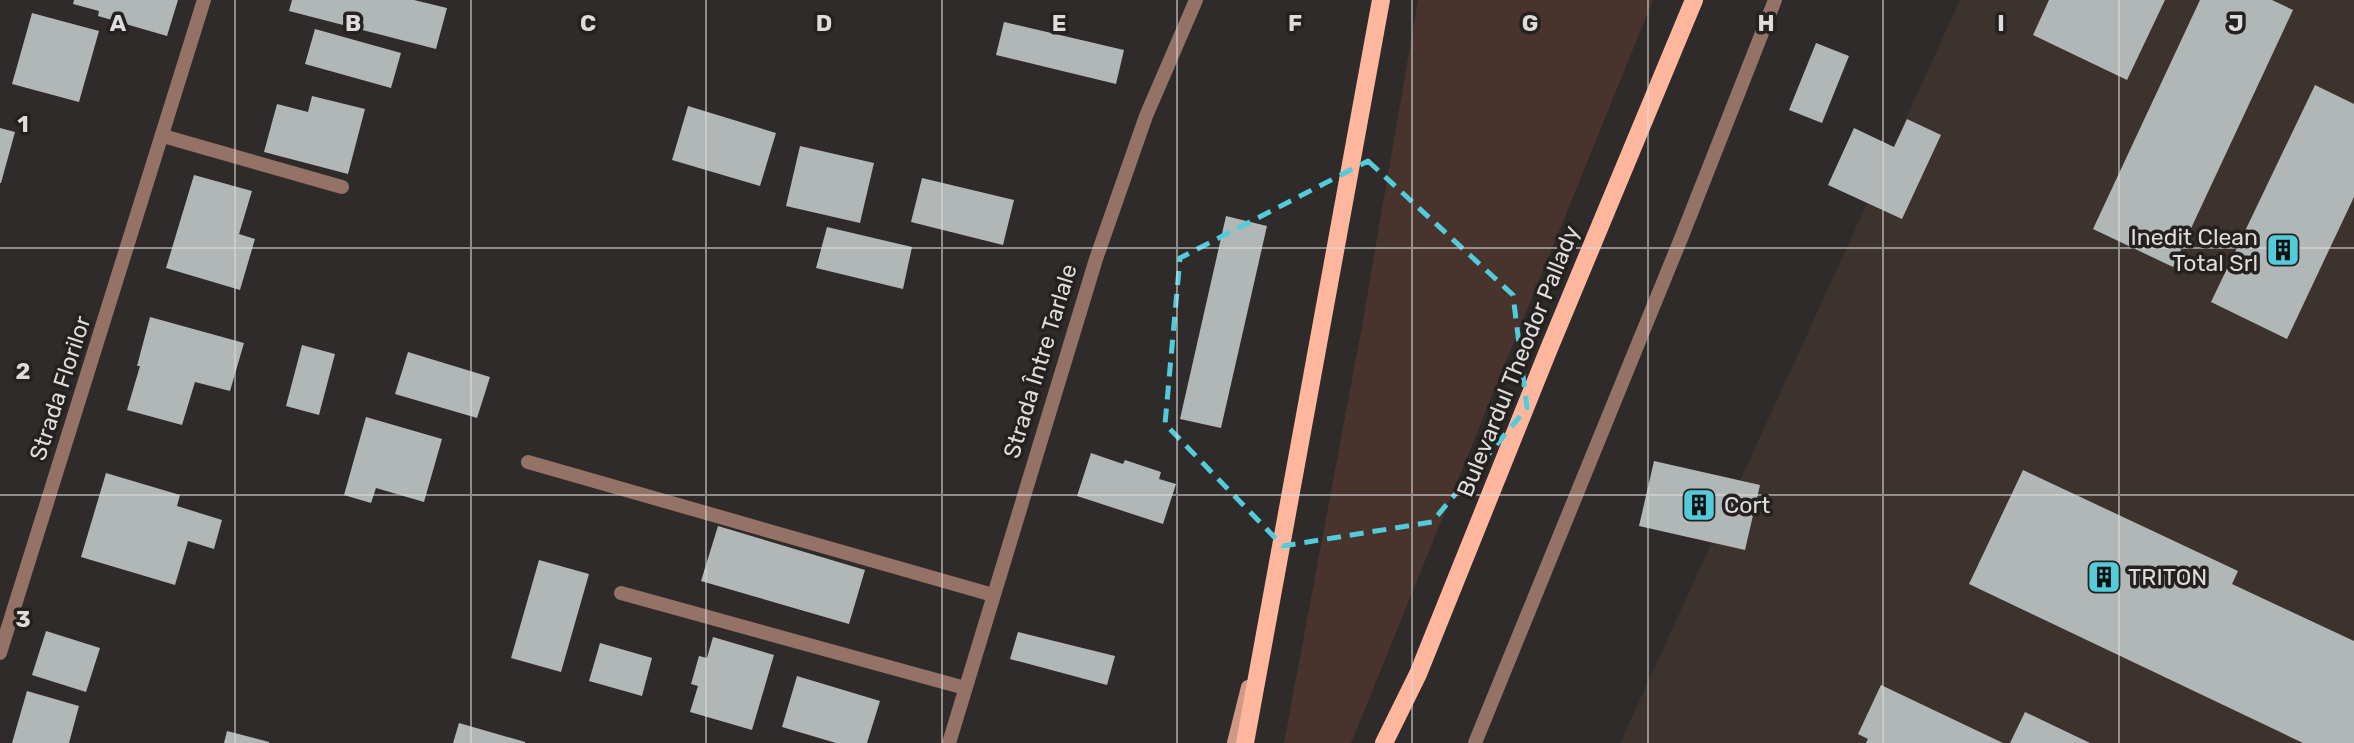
<svg xmlns="http://www.w3.org/2000/svg" width="2354" height="743" font-family="Rubik,sans-serif">
<style>
.built{fill:#3c322e}
.green{fill:#48342d}
.building{fill:#b1b7b7}
.lines{fill:none;stroke-linecap:round;stroke-linejoin:round}
.minor{stroke:#947265;stroke-width:14}
.secondary{stroke:#d09985;stroke-width:14}
.primary{stroke:#feb79d;stroke-width:18}
.marked{fill:none;stroke:#53cbda;stroke-width:5;stroke-dasharray:14 9;stroke-linejoin:round}
.grid{fill:none;stroke:#dfdddc;stroke-width:2;stroke-opacity:0.55}
.labels{text-anchor:middle;stroke-width:7;stroke-linejoin:round;paint-order:stroke}
.poi-label{font-size:23px;fill:#dfdddc;stroke:#252120;text-anchor:start}
.street-label{font-size:23px;fill:#dfdddc;stroke:#252120}
.grid-label{font-size:23px;text-anchor:middle;font-weight:bold;fill:#dfdddc;stroke:#252120;stroke-width:7;stroke-linejoin:round;paint-order:stroke}
</style>
<rect width="100%" height="100%" fill="#2f2b2a"/>
<polygon class="built" points="1960,0 2354,0 2354,743 1620,743"/>
<polygon class="green" points="1418,0 1653,0 1351,743 1284,743 1362,326"/>
<g class="building">
<polygon points="74,0 178,0 167,36 98,16 99,11 73,4"/>
<polygon points="292,0 414,0 447,8 436,49 289,11"/>
<polygon points="2049,0 2165,0 2127,80 2033,35"/>
<polygon points="2200,0 2272,0 2293,10 2173,267 2093,229"/>
<polygon points="32,13 99,31 79,102 12,84"/>
<polygon points="1004,22 1124,50 1116,84 996,55"/>
<polygon points="315,29 401,53 391,88 305,64"/>
<polygon points="1816,43 1849,56 1822,123 1789,110"/>
<polygon points="2315,85 2354,104 2354,197 2287,339 2211,302"/>
<polygon points="312,96 365,109 348,174 264,152 277,104 308,112"/>
<polygon points="688,106 776,133 760,186 672,160"/>
<polygon points="1907,119 1941,135 1902,219 1828,185 1854,128 1894,147"/>
<polygon points="0,128 15,132 1,183 0,183"/>
<polygon points="800,146 874,163 860,223 786,206"/>
<polygon points="194,175 252,191 239,234 255,239 240,290 166,268"/>
<polygon points="922,178 1014,200 1003,245 911,222"/>
<polygon points="1226,216 1267,226 1221,428 1180,419"/>
<polygon points="827,227 912,247 903,289 816,268"/>
<polygon points="150,317 244,343 230,391 195,382 182,425 127,410 140,366 137,366"/>
<polygon points="302,345 335,354 319,415 286,406"/>
<polygon points="408,352 490,377 477,418 395,394"/>
<polygon points="366,417 442,439 424,502 376,488 371,503 344,495"/>
<polygon points="1091,453 1123,464 1125,460 1161,472 1159,479 1176,484 1163,524 1077,496"/>
<polygon points="1654,461 1760,485 1745,550 1639,526"/>
<polygon points="2023,470 2238,571 2232,584 2354,641 2354,743 2303,743 1969,584"/>
<polygon points="106,473 180,495 177,506 222,520 214,549 188,541 175,585 81,557"/>
<polygon points="718,526 865,570 849,624 701,581"/>
<polygon points="539,560 589,574 561,672 511,658"/>
<polygon points="46,631 100,648 86,692 32,675"/>
<polygon points="1018,632 1115,656 1107,685 1010,659"/>
<polygon points="713,637 774,655 752,730 690,712 698,686 691,684 699,656 707,658"/>
<polygon points="600,643 652,658 642,696 589,681"/>
<polygon points="797,676 880,701 867,743 836,743 782,727"/>
<polygon points="1881,685 2003,743 1866,743 1868,739 1858,734"/>
<polygon points="27,691 79,706 69,743 12,743"/>
<polygon points="2025,712 2090,743 2010,743"/>
<polygon points="459,723 525,742 525,743 453,743"/>
<polygon points="227,731 269,742 269,743 224,743"/>
</g>
<g class="lines">
<g class="minor">
<polyline points="163,136 342,187"/>
<polyline points="528,462 993,595"/>
<polyline points="621,593 965,688"/>
<polyline points="0,653 204,0"/>
<polyline points="949,743 1096,259 1146,116 1196,0"/>
<polyline points="1475,743 1682,236 1775,0"/>
</g>
<polyline class="secondary" points="1234,743 1248,687"/>
<g class="primary">
<polyline points="1245,743 1381,0"/>
<polyline points="1384,743 1418,674 1548,351 1694,0"/>
</g>
</g>
<path class="marked" d="M1368,161l145,134 14,113 -95,114 -149,24 -118,-122 15,-166z"/>
<path class="grid" d="M235,0v743M471,0v743M706,0v743M942,0v743M1177,0v743M1412,0v743M1648,0v743M1883,0v743M2119,0v743M0,248h2354M0,495h2354"/>
<defs>
<symbol id="building-square" viewBox="-11 -11 22 22"><rect x="-9" y="-9" width="18" height="18" rx="4" fill="#53cbda" stroke="#252120"/><path d="M-4-6H4V6H1V3H-1V6H-4ZM-2.5-4.3h1.7v1.8h-1.7ZM.8-4.3h1.7v1.8H.8ZM-2.5-1h1.7V.8h-1.7ZM.8-1h1.7V.8H.8Z" fill="#111"/></symbol>
</defs>
<g fill-rule="evenodd">
<use href="#building-square" x="2264" y="231" width="38" height="38"/>
<use href="#building-square" x="1680" y="486" width="38" height="38"/>
<use href="#building-square" x="2085" y="558" width="38" height="38"/>
</g>
<g class="labels">
<g class="poi-label">
<text x="2258" y="245" text-anchor="end">Inedit Clean<tspan x="2258" dy="26">Total Srl</tspan></text>
<text x="1724" y="513">Cort</text>
<text x="2128" y="585">TRITON</text>
</g>
<g class="street-label">
<text transform="translate(1040 361) rotate(-73)" y="8">Strada Între Tarlale</text>
<text transform="translate(1518 361) rotate(-68)" y="8">Bulevardul Theodor Pallady</text>
<text transform="translate(60 388) rotate(-72)" y="8">Strada Florilor</text>
</g>
</g>
<g class="grid-label">
<text x="118" y="31">A</text>
<text x="353" y="31">B</text>
<text x="588" y="31">C</text>
<text x="824" y="31">D</text>
<text x="1059" y="31">E</text>
<text x="1295" y="31">F</text>
<text x="1530" y="31">G</text>
<text x="1766" y="31">H</text>
<text x="2001" y="31">I</text>
<text x="2236" y="31">J</text>
<text x="23" y="132">1</text>
<text x="23" y="379">2</text>
<text x="23" y="627">3</text>
</g>
</svg>
